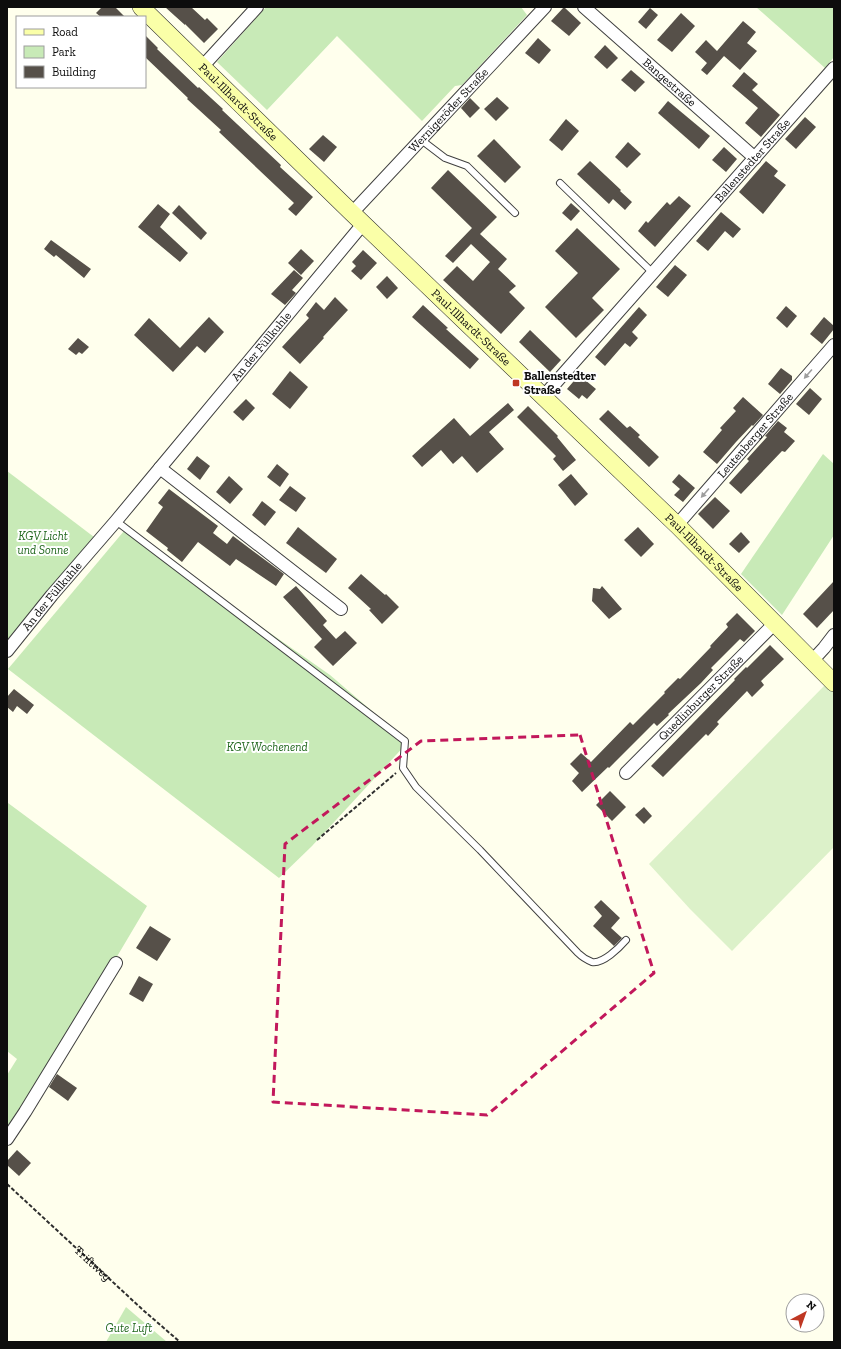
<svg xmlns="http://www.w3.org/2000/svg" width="841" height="1349" font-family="'Zilla Slab',serif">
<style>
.green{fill:#c8eab7}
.pitch{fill:#dcf1c9}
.building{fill:#565049}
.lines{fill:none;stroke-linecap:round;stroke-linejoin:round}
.lane-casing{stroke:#404040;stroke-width:8}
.street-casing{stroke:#404040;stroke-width:14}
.secondary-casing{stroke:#2f2f2f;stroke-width:18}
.path{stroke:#2f2f2f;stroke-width:2;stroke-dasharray:4 2;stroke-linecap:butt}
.lane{stroke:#fff;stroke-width:6}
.street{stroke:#fff;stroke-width:12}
.secondary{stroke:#faffa8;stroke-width:17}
.oneway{fill:#9e9e9e}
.marked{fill:none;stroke:#c2185b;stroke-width:3;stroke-dasharray:8 5;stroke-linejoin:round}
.poi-dot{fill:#bf3723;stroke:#fff;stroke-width:1.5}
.labels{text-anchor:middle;stroke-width:4;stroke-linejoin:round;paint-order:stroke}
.street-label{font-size:12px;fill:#0d0d0d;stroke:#fff}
.poi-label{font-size:12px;font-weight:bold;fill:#0d0d0d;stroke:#fff;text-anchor:start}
.park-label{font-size:12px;font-style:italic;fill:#1f661c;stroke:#fff}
</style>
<rect width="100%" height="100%" fill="#ffffed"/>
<g class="green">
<polygon points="266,7 521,7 527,15 462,85 455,86 422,121 337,36 267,110 217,62"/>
<polygon points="756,7 834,7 834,57 825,68"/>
<polygon points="823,454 834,464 834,535 782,615 741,574"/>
<polygon points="7,471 94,537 7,647"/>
<polygon points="124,531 330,675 408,742 312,846 279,878 8,669"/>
<polygon points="8,803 147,906 68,1039 7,1133 7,1075 17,1059 7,1051"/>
<polygon points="126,1307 167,1342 106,1342"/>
</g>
<polygon class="pitch" points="826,684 834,692 834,847 732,951 690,909 649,864"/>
<g class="building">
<polygon points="102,7 115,7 125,17 101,17 96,13"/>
<polygon points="165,7 191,7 205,20 207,18 218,29 204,43 185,24 185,25"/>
<polygon points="564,7 581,23 569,36 551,21"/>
<polygon points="650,8 658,15 646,29 638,22"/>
<polygon points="681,13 695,26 672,52 657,40"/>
<polygon points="743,21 756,32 747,43 757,51 740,70 724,56 707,75 701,70 707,63 695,52 706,40 717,51"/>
<polygon points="145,35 158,48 157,49 198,88 199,87 223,109 222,110 281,165 280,167 313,197 296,216 288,209 294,203 219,132 221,130 187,99 188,98 145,57"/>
<polygon points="538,38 551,50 539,64 525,53"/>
<polygon points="605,45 618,58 607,69 594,57"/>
<polygon points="631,70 645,82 635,92 621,80"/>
<polygon points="744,72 758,84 752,90 780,115 761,137 745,123 758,108 732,86"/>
<polygon points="497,97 509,108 496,121 484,109"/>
<polygon points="470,98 480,108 470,118 461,108"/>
<polygon points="668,101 710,136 699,149 658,113"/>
<polygon points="805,117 816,127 796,149 785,139"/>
<polygon points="566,119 579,131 562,151 549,140"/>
<polygon points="323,135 337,147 324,162 309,149"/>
<polygon points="494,139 521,167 505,183 477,156"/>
<polygon points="628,142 641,154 627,168 615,157"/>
<polygon points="724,147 737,159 726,172 712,160"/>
<polygon points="590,161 621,190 620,191 632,202 625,210 613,199 609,204 577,174"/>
<polygon points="766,161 778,171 774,176 786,185 763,214 739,192"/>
<polygon points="448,170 497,217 480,234 507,259 498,269 516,286 509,292 525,308 501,334 443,280 457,266 473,281 490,262 471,244 453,263 445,256 472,228 431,188"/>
<polygon points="679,196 691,206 655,247 638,231 646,221 648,223 667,202 670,205"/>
<polygon points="571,203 580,211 571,221 562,213"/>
<polygon points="158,204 170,214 160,227 188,253 180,262 138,227"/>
<polygon points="179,205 207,233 201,240 172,213"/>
<polygon points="721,212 741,229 733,238 725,231 708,251 696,241"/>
<polygon points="577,228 620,269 592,298 604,310 576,338 545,307 578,273 555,251"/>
<polygon points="51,240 91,269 84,278 56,255 54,257 44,249"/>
<polygon points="301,249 314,261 301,275 288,263"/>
<polygon points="363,250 377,263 361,280 351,271 356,266 352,262"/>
<polygon points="675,265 687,275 668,297 656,287"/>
<polygon points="294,270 303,278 292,290 296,293 285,305 271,294"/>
<polygon points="387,276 398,288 387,299 376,287"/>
<polygon points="335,297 348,310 323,337 324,338 300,364 282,347 309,318 306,315 316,302 324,310"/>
<polygon points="423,305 448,328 446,329 479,359 470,369 412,317"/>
<polygon points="786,306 797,316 787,328 776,318"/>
<polygon points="639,307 647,315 632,332 638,338 630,347 625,343 605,366 595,357"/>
<polygon points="209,317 224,332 205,353 197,346 173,372 134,335 149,318 180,348"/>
<polygon points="824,317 834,326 834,329 822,344 810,334"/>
<polygon points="530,330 561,360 550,372 519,342"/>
<polygon points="78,338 89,347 82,354 79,352 76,355 68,349"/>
<polygon points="781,368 792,376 792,380 780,394 768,384"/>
<polygon points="290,371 308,387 290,409 272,394"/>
<polygon points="579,375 596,389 587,399 582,395 579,399 567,389"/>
<polygon points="810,388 822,399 809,415 796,404"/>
<polygon points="743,397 763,415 753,426 752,425 736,442 717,464 703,452 722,430 720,428 736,411 733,408"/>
<polygon points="246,399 255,408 243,421 233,412"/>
<polygon points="508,403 514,410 489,432 504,449 477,473 462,456 453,464 441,450 422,467 412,456 454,418 470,436"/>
<polygon points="528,406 558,436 557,437 576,460 563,471 553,459 556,456 517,417"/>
<polygon points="608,410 627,428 630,426 640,435 638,437 659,457 649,467 599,419"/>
<polygon points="778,421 787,428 784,432 795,441 785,452 782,451 741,494 729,483 749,461 747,459 767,437 765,436"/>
<polygon points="197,456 210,466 200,480 187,469"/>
<polygon points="277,464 289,474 280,487 267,477"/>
<polygon points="571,474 588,494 575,506 558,485"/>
<polygon points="679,474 695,488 683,502 674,495 680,489 672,482"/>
<polygon points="229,476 243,489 230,504 216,492"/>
<polygon points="290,486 306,498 296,512 279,500"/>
<polygon points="169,489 218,526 213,533 227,544 233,536 284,574 276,586 236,559 230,566 198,542 182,562 167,550 168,548 146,531 163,507 158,503"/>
<polygon points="715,497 730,511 713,529 698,514"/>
<polygon points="262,501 276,512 265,526 252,515"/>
<polygon points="298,527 337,559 326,573 286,543"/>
<polygon points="638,527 654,544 641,557 624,540"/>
<polygon points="741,532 750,542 739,553 729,544"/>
<polygon points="361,574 385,595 386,594 399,607 382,624 369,610 371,609 348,588"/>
<polygon points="834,581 834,610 817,628 803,614"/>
<polygon points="296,586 327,621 323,625 336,639 345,631 357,643 333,666 314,647 322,639 283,597"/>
<polygon points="602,586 622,609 609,619 592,601 593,588 600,589"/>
<polygon points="737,613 755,631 744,642 740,639 711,668 713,670 701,683 668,714 669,715 657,726 654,723 609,768 608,767 582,792 572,781 579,773 570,764 581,753 591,762 630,722 633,725 665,693 664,692 678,678 680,679 711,647 710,646 728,627 726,624"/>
<polygon points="770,645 784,659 761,681 764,685 752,697 747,691 717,722 719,724 708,736 706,734 663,777 651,766 735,680 734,679 746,667 747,668"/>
<polygon points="14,689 34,705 27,714 17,706 13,712 7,707 7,697"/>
<polygon points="610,791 626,807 612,821 596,805"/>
<polygon points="644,807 652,816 644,824 635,815"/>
<polygon points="601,900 620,918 611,928 622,938 614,946 593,926 602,916 594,907"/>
<polygon points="150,926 171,939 157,961 136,948"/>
<polygon points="139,976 153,984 143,1002 129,994"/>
<polygon points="57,1074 77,1088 68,1101 49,1087"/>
<polygon points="17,1150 31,1163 19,1176 7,1165 7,1161"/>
</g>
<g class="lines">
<defs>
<g id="lane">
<polyline points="420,139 445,158 467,166 515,213"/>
<polyline points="560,183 653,273"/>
<path d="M116,521l289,220 -2,27 13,19 64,63 98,103c4,4 9,7 14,9 11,2 27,-14 34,-22"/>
</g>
<g id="street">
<path id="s2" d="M584,7l171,151"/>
<polyline points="202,67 257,7"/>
<path id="s3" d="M352,213l193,-206"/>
<path id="s4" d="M543,397l291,-329"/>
<polyline points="160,468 341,609"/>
<path id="s5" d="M677,525l157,-180"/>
<path id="s6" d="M7,651l45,-56 64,-74 44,-53 203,-244"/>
<polyline points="813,660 824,648 834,635"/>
<path id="s7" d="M626,773l149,-150"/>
<polyline points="7,1139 25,1112 116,963"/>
</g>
<g id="secondary">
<path id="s8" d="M141,7l211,206 325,312 157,158"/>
</g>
</defs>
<use href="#lane" class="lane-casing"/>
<use href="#street" class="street-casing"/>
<use href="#secondary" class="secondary-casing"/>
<g class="path">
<polyline points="317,840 396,773"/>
<path id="s1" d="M7,1184l136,126 37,32"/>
</g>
<use href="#lane" class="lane"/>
<use href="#street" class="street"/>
<use href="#secondary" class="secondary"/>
</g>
<defs><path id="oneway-solid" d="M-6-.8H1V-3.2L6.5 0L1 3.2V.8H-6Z"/></defs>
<g class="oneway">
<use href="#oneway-solid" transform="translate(808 374) rotate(131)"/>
<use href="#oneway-solid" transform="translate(705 493) rotate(131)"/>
</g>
<path class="marked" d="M580,735l74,238 -167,142 -214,-13 12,-258 136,-103z"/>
<rect class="poi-dot" x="512" y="379" width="8" height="8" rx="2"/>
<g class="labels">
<g class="street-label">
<text dy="4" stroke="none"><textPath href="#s2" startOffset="114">Bangestraße</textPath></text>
<text dy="4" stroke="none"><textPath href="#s8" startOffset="136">Paul-Illhardt-Straße</textPath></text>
<text dy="4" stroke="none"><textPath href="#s3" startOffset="141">Wernigeröder Straße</textPath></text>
<text dy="4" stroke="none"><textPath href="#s4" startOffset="316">Ballenstedter Straße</textPath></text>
<text dy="4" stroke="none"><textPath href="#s8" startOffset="460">Paul-Illhardt-Straße</textPath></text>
<text dy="4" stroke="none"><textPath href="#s6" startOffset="397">An der Füllkuhle</textPath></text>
<text dy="4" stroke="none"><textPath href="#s5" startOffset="119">Leutenberger Straße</textPath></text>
<text dy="4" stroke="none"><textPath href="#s8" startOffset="784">Paul-Illhardt-Straße</textPath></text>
<text dy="4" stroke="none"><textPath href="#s6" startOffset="71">An der Füllkuhle</textPath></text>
<text dy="4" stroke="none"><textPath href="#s7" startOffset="106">Quedlinburger Straße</textPath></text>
<text dy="4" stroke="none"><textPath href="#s1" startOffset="117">Triftweg</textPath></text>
</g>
<g class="poi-label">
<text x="524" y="380">Ballenstedter<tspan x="524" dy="14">Straße</tspan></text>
</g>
<g class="park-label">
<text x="43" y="540">KGV Licht<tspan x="43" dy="14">und Sonne</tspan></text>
<text x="267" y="751">KGV Wochenend</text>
<text x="129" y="1332">Gute Luft</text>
</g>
</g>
<rect width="841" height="1349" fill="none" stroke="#0d0d0d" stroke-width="16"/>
<rect x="16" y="16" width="130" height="72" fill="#ffffff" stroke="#9e9e9e"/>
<rect x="24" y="29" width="20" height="6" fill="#faffa8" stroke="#9e9e9e"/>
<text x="52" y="36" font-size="12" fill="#0d0d0d">Road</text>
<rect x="24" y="46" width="20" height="12" fill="#c8eab7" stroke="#9e9e9e"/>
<text x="52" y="56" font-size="12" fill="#0d0d0d">Park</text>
<rect x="24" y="66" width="20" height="12" fill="#565049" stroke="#9e9e9e"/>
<text x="52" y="76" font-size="12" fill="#0d0d0d">Building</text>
<g transform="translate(805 1313) rotate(41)"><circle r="19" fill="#ffffff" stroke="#9e9e9e"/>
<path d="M0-3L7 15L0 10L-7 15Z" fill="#bf3723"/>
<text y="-6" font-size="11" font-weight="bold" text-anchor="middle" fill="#0d0d0d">N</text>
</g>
</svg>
